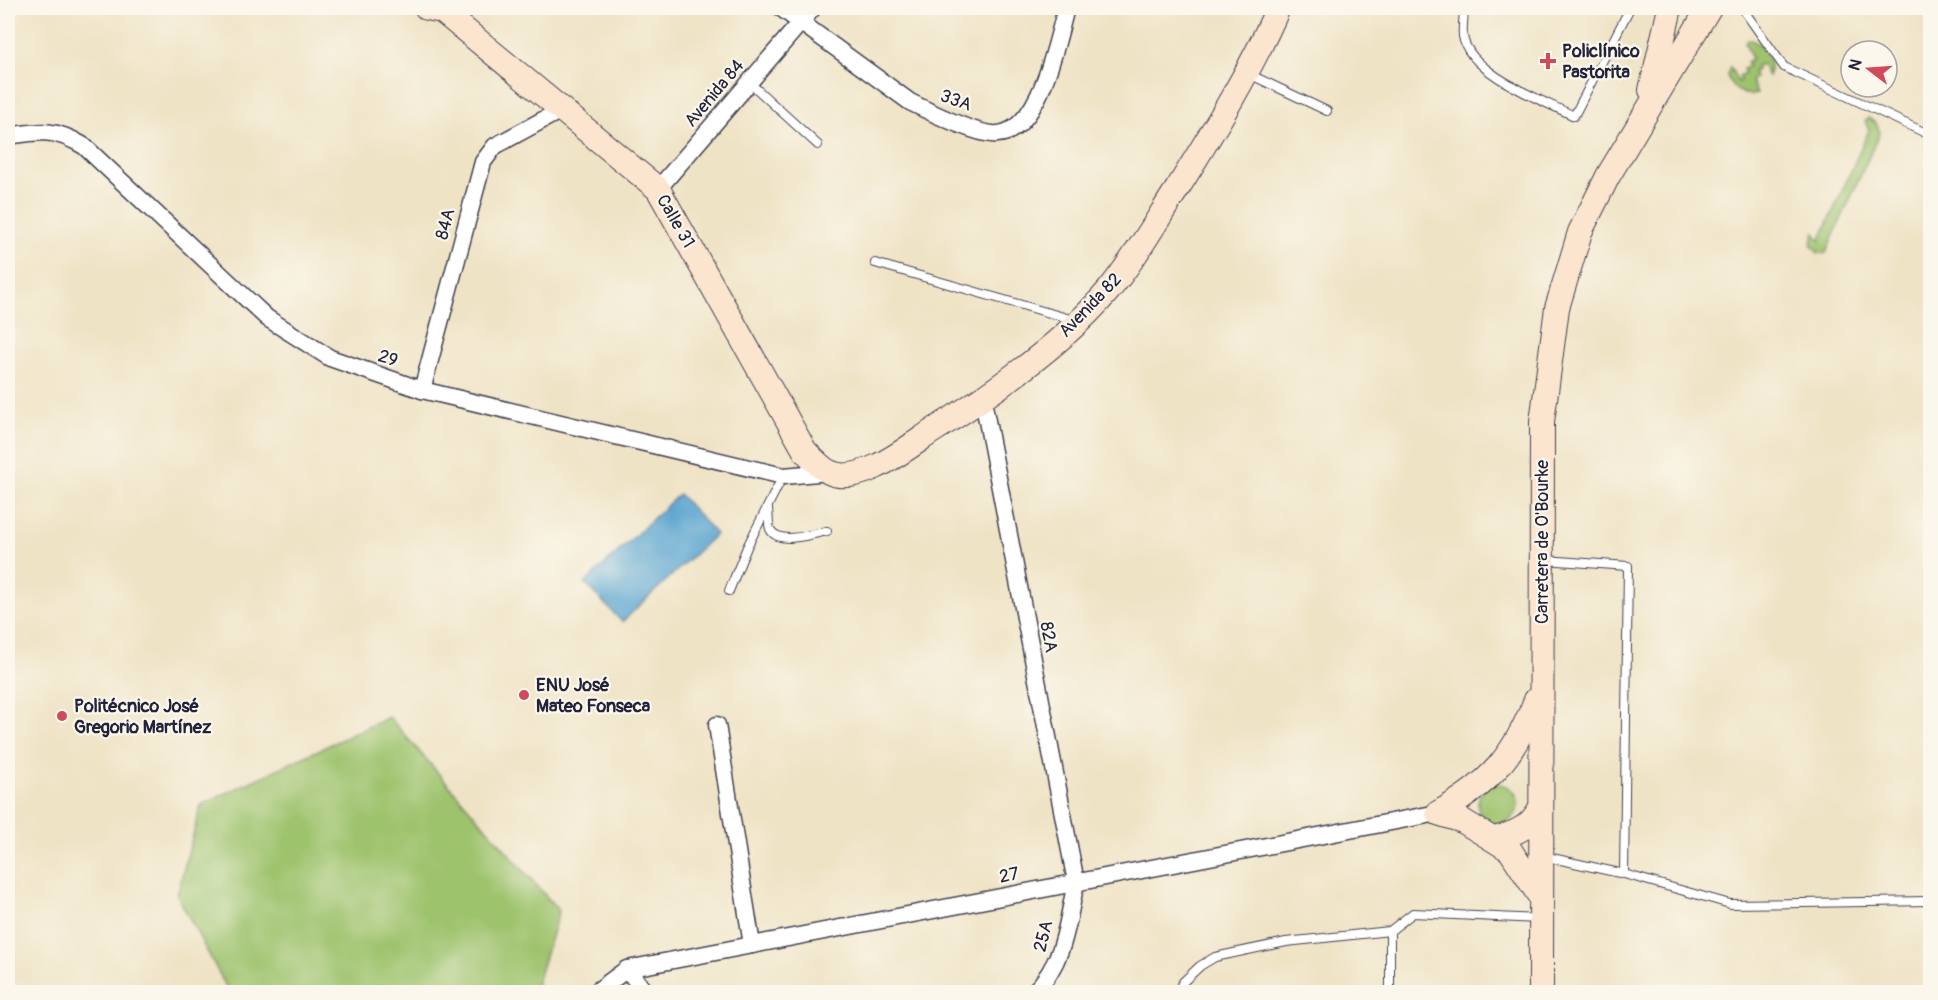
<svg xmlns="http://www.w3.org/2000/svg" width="1938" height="1000" font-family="Pangolin,sans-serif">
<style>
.green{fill:#9ec36d;stroke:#607254;stroke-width:1.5}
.water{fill:#56a3cf;stroke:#3c6285;stroke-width:1.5}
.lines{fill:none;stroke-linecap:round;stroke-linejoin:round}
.lane-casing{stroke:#413f50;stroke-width:10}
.street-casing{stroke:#413f50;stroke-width:19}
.secondary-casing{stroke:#413f50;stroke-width:26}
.lane{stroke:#fff;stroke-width:8}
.street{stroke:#fff;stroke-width:16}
.secondary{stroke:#fce5cf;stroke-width:24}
.poi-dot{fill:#d1495b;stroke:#fbf7ec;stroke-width:2}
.labels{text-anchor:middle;stroke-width:4.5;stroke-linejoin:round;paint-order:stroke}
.poi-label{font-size:18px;font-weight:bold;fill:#22223b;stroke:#fbf7ec;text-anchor:start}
.street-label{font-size:18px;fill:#22223b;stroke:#fbf7ec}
</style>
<rect width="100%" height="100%" fill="#fbf7ec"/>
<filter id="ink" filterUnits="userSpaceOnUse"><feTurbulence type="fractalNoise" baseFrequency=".0167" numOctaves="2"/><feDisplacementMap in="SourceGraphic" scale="12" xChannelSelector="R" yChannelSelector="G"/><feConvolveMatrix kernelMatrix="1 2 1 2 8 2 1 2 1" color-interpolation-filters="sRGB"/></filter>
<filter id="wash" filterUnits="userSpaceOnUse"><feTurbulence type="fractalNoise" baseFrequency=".008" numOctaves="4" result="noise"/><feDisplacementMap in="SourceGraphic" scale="24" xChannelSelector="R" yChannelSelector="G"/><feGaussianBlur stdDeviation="1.35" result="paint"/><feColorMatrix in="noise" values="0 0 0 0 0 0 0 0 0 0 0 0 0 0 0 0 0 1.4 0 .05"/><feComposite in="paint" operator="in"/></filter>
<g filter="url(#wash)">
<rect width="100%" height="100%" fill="#efe3c5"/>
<g class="green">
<path d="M1747,40c16,0 28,22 21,36l-6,-12 -6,2 1,4 -4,2 2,6 -4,3 6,13c-15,3 -24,-4 -30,-18l3,-9 8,15 3,-1 -2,-5 6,-3 -2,-4 6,-3 -2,-4 5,-3 -7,-16z"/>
<polygon points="1868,118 1876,123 1880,132 1826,253 1818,253 1811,244 1815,233 1820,241 1869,130 1865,121"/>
<polygon points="389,717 559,911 534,992 229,992 177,895 201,805"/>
<circle cx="1498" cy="804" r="20"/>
</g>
<polygon class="water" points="679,494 716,534 622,622 585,583"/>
</g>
<g filter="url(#ink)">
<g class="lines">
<defs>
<g id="lane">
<path d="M1464,8c0,8 -2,19 -1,28 5,37 81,65 111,80l56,-108"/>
<polyline points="1742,8 1784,67 1930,135"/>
<polyline points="1249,74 1327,111"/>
<polyline points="749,82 818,145"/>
<polyline points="875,263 1074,320"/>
<path d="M768,509c1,6 0,14 2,20 8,17 43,5 57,2"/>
<polyline points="729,591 747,547 783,476"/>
<polyline points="1543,856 1624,874 1628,566 1545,560"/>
<polyline points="1624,874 1730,904 1930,901"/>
<polyline points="1390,931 1390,992"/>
<polyline points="1177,992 1183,982 1200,966 1215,957 1286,942 1390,931 1413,913 1540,919"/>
</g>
<g id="street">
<path d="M781,8l129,94c20,10 61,30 82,32 47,5 65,-94 74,-126"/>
<path d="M8,136c33,-5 46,-8 76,10l183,172 63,40 92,32 361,86 47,-4"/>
<polyline points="658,189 813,8"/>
<polyline points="422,390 483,162 495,146 563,109"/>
<path d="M983,400l93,482c-9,42 -11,79 -42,110"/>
<polyline points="717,725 752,945"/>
<polyline points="627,969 645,992"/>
<polyline points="596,992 627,969 1438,813"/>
</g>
<g id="secondary">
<path d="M427,8l15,3 216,178 147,262c7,7 16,17 24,21 30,15 78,-24 102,-40 59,-37 131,-87 177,-141 27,-32 48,-70 71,-105 36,-58 72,-116 99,-178"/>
<polyline points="1651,90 1670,8"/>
<path d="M1536,700c-22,56 -45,83 -98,113l25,8 47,29 31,48"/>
<path d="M1495,839c21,-6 34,-11 45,-30"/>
<polyline points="1541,992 1542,422 1557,308 1580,232 1608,176 1709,8"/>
</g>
</defs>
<use href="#lane" class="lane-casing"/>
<use href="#street" class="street-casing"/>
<use href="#secondary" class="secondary-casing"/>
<use href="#lane" class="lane"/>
<use href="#street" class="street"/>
<use href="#secondary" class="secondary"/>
</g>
</g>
<g class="poi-dot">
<path d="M1545 52h6v6h6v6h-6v6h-6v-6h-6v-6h6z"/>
<circle cx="524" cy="695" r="6"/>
<circle cx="62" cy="716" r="6"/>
</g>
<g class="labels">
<g class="poi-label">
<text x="1562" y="57">Policlínico<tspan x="1562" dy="21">Pastorita</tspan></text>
<text x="536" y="691">ENU José<tspan x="536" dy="21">Mateo Fonseca</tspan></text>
<text x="74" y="712">Politécnico José<tspan x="74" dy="21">Gregorio Martínez</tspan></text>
</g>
<g class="street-label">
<text transform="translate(714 93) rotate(-50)" y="6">Avenida 84</text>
<text transform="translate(956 100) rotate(20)" y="6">33A</text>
<text transform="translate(676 221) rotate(60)" y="6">Calle 31</text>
<text transform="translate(445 224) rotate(-76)" y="6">84A</text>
<text transform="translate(1090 305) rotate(-46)" y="6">Avenida 82</text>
<text transform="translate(388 358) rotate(19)" y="6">29</text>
<text transform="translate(1542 542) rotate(-90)" y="6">Carretera de O'Bourke</text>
<text transform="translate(1049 637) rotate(79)" y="6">82A</text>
<text transform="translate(1009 875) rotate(-11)" y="6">27</text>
<text transform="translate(1043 936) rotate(-76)" y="6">25A</text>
</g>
</g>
<rect width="1938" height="1000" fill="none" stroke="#fbf7ec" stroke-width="30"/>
<g transform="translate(1869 69) rotate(287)"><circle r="28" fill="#fbf7ec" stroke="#a4a2a5" stroke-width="1.5"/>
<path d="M0-4.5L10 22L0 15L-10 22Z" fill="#d1495b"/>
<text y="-9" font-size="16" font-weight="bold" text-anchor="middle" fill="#22223b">N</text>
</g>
</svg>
